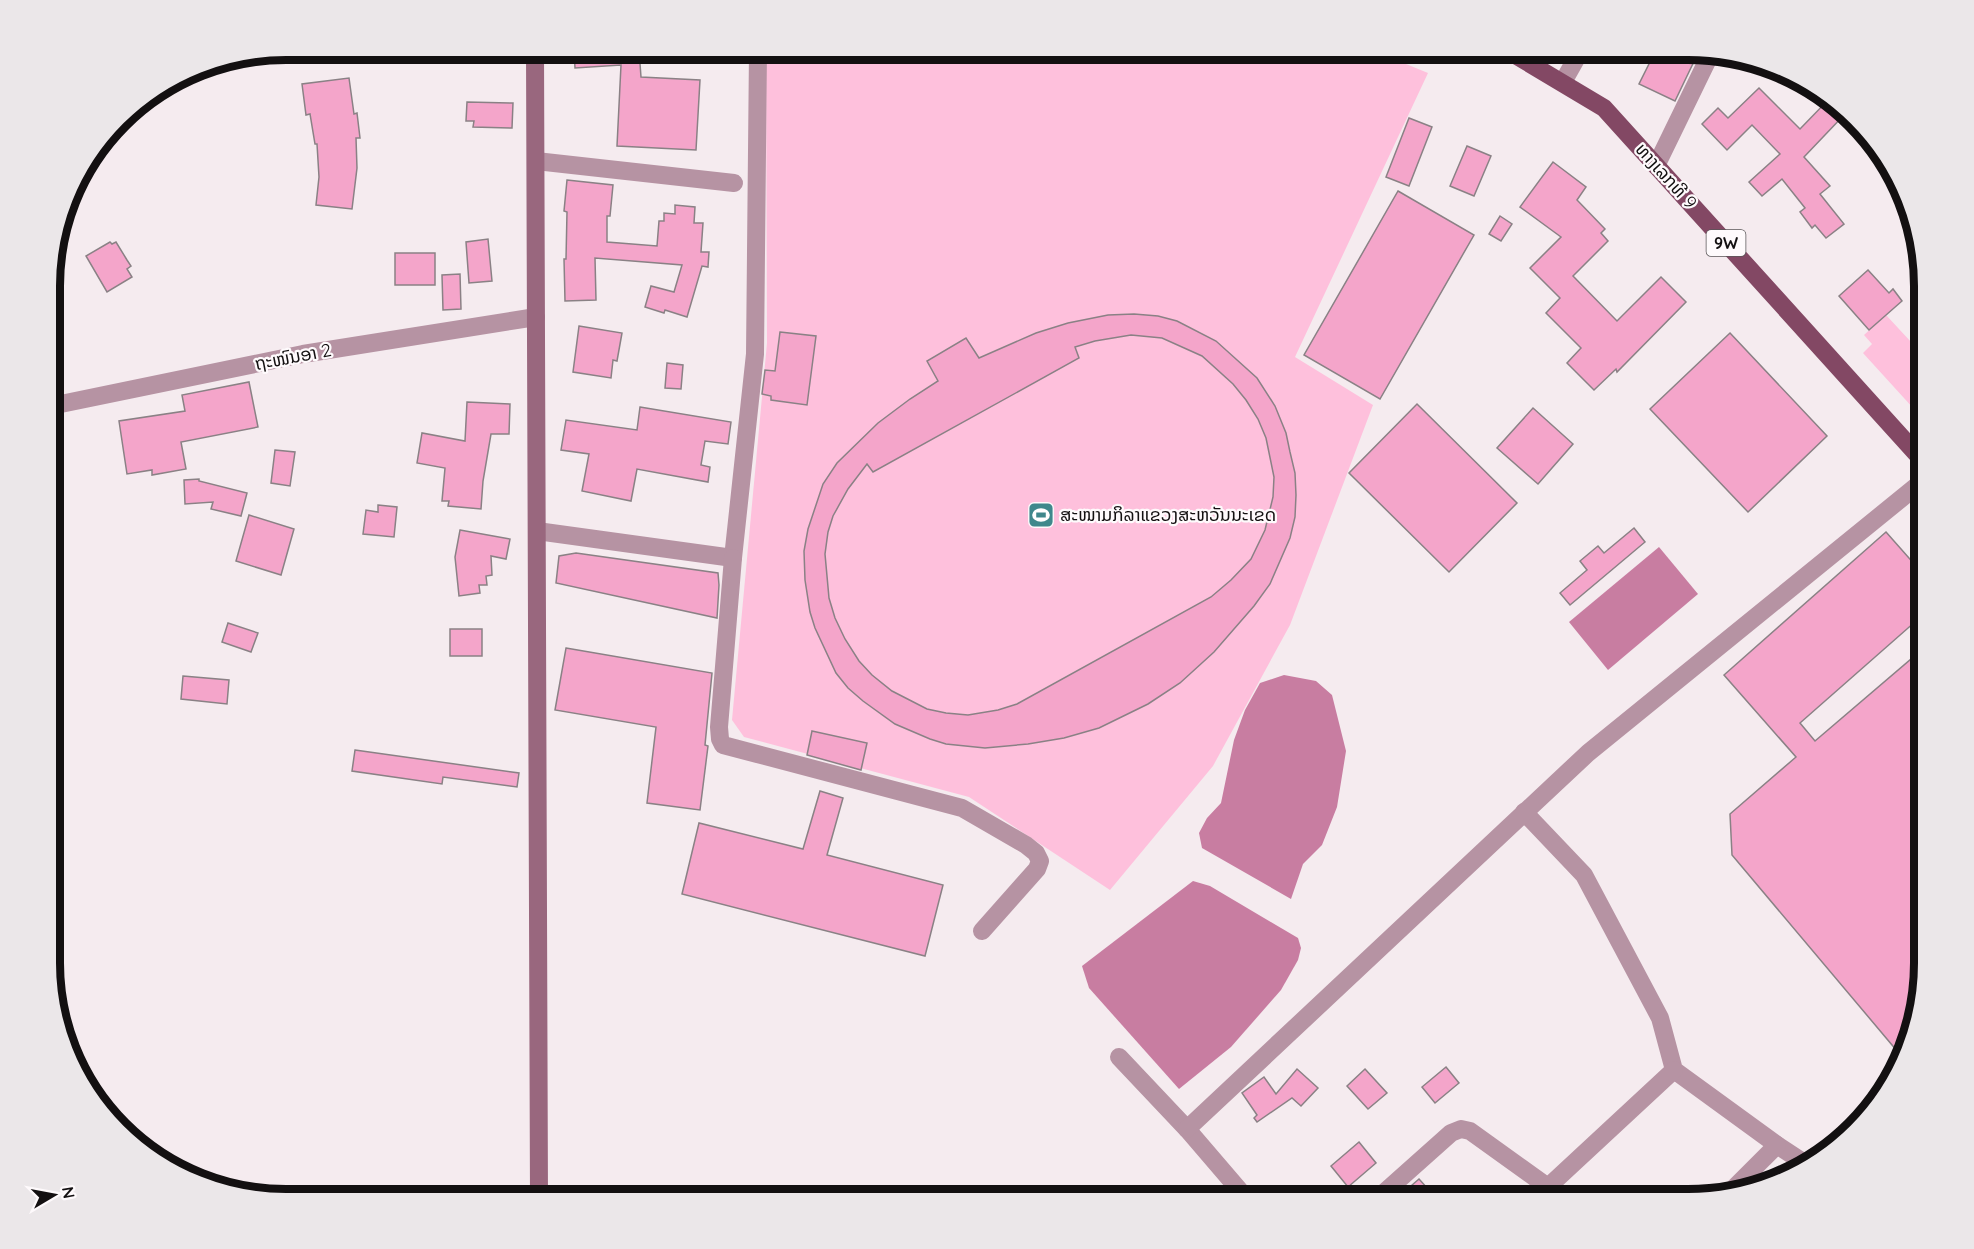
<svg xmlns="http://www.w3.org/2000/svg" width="1974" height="1249" font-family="Quicksand,'Noto Sans Lao',sans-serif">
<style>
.green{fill:#fec0dc}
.water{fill:#c87da1}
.building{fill:#f4a5ca;stroke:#8a8185;stroke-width:1.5;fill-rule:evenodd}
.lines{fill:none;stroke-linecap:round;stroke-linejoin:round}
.street{stroke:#b693a3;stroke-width:18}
.secondary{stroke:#99677e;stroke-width:18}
.primary{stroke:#834864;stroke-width:18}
.labels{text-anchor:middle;stroke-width:4.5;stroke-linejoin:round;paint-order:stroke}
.shield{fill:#fefafc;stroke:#5a5658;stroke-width:1.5}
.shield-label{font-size:16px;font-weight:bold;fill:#131011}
.street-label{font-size:18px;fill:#131011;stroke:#fefafc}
.poi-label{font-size:18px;fill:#131011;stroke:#fefafc;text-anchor:start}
.rim{fill:none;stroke:#131011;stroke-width:8}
</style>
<rect width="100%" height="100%" fill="#f5ebef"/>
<g class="green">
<polygon points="766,50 1372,50 1428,73 1295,357 1373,405 1290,625 1213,766 1110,890 969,797 744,737 732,720 767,343"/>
<polygon points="1886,315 1924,356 1924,420 1863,353 1872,344 1864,335"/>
</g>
<g class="water">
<polygon points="1659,547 1698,594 1608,670 1569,622"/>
<polygon points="1284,675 1316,681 1332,695 1346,751 1337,807 1322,845 1303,864 1291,899 1202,848 1199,833 1207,818 1221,803 1234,740 1245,710 1260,683"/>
<polygon points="1193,881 1210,886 1298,938 1301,948 1298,960 1281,990 1231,1047 1179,1089 1089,988 1082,966"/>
</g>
<g class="building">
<polygon points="574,50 639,50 641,77 700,80 696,150 617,146 621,65 575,68"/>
<polygon points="1656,50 1699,51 1675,101 1639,84"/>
<polygon points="349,78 354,114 357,113 360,138 356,138 357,168 352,209 316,205 319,177 317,144 315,144 310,114 306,115 302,84"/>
<polygon points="1759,88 1800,129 1829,99 1844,115 1804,157 1830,186 1820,194 1844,224 1826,238 1815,225 1812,228 1800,212 1805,208 1782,179 1762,196 1749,182 1780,154 1752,125 1727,150 1702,124 1718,108 1728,118"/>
<polygon points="467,102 513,103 512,128 473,127 474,121 466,121"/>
<polygon points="1409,118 1432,127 1409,186 1386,177"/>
<polygon points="1467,146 1491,156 1474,196 1450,186"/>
<polygon points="1553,162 1586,187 1577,200 1605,229 1601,233 1608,241 1573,276 1617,321 1661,277 1686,302 1617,372 1616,369 1594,390 1567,363 1581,348 1546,313 1560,298 1530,268 1561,237 1520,207"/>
<polygon points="567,180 613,185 610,216 607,216 607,242 657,246 659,221 664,221 664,213 675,214 675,205 695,207 694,223 703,223 701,252 709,252 708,267 702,266 687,317 665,310 664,313 645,307 651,286 674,292 682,265 595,258 596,300 565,301 564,259 566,259 567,212 564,211"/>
<polygon points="1398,191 1474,235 1380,399 1304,355"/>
<polygon points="1500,216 1512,224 1501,241 1489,234"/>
<polygon points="488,239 492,281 469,283 466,242"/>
<polygon points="110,242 112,244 116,242 127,260 131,266 127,269 132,277 107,292 86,256"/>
<rect x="395" y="253" width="40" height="32"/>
<polygon points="1868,270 1889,293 1893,289 1902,301 1869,330 1839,296"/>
<polygon points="460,274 461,309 443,310 442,275"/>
<path d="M1134,314l24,2 19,5 39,20 41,37 18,28 11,27 4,19 5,21 1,22 -1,22 -5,21 -20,46 -16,22 -40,46 -34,31 -32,21 -49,24 -35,10 -36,6 -43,4 -39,-4 -16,-5 -35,-15 -32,-23 -15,-13 -12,-15 -21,-45 -5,-16 -5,-32 -1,-29 4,-22 15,-45 14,-21 41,-40 32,-24 28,-18 -11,-20 39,-23 13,20 57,-25 32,-10 40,-8zM1131,335l31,3 40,18 31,28 13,16 12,19 8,19 8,39 -1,20 -8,33 -14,29 -20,21 -20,17 -194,107 -19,6 -30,5 -22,-2 -19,-4 -35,-18 -20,-16 -13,-14 -14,-22 -10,-21 -6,-20 -4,-44 3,-22 5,-16 15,-27 19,-25 6,8 206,-114 -4,-11 20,-6z"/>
<polygon points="579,326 622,333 617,361 613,360 611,378 573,372"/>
<polygon points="780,332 816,336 807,405 771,400 771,396 762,394 765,370 775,371"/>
<polygon points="1730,333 1827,436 1748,512 1650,409"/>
<polygon points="667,363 683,365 681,389 665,388"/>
<polygon points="249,382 258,427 181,442 186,469 152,475 152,470 127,474 119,421 185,411 182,395"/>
<polygon points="467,402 510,404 509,434 491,434 483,481 481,509 448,506 449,501 442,501 445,468 417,463 422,433 465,441"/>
<polygon points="1417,404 1517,503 1449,572 1349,473"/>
<polygon points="640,407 731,422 728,444 705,441 701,465 710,467 708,482 637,469 631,501 582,491 589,454 561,450 566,420 637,430"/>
<polygon points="1533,408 1573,444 1538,484 1497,448"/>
<polygon points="275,450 295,452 290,486 271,483"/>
<polygon points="199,479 199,481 247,493 241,516 211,509 213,502 185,504 184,480"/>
<polygon points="378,505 397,507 394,537 363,534 366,510 378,512"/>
<polygon points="249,515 294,529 281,575 236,561"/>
<polygon points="1634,528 1645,542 1570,605 1560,593 1587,570 1580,561 1598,546 1604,553"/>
<polygon points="460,530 510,539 506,559 491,556 492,575 486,576 487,585 479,585 480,593 459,596 455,557"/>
<polygon points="1886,532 1924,575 1924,614 1800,723 1815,741 1924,648 1924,978 1912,1039 1903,1058 1732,855 1730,814 1796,757 1724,675"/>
<polygon points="576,553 718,573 719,585 717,618 556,583 559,556"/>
<polygon points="228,623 258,633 251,652 222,642"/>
<rect x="450" y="629" width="32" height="27"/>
<polygon points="566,648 712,673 705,745 708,746 700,810 647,803 656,727 555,710"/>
<polygon points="183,676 229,680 227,704 181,699"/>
<polygon points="812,731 867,743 861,770 807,755"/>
<polygon points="355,750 519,773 517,787 443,777 442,784 352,771"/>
<polygon points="820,791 843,798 827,855 943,885 925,956 682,894 699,823 803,849"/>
<polygon points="1446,1067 1459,1083 1435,1103 1422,1087"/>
<polygon points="1297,1069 1318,1088 1301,1106 1292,1098 1257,1122 1254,1118 1257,1115 1242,1093 1264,1077 1276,1094"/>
<polygon points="1365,1069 1387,1093 1368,1109 1347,1086"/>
<polygon points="1359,1142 1376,1163 1348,1187 1331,1166"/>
<polygon points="1419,1179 1437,1199 1396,1199"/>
</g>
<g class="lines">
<g class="street">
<polyline points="1563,82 1581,50"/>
<polyline points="536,161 734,183"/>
<polyline points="1656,166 1711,53"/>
<polyline points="51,406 303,354 536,317"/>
<polyline points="537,531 733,558 755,354 758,50"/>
<polyline points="733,558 719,727 720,739 723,745 962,808 1026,845 1036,853 1040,861 1037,869 982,931"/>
<polyline points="1524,812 1584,875 1660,1018 1674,1070 1777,1145 1809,1166"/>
<polyline points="1119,1057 1187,1129 1247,1199"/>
<polyline points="1187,1129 1588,753 1924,480"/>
<polyline points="1731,1191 1777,1145"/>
<polyline points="1377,1199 1451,1133 1461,1129 1470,1131 1548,1187"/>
<polyline points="1535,1199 1674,1070"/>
</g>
<polyline class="secondary" points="535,50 539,1199"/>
<polyline class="primary" points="1507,50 1604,108 1924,462"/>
</g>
<defs>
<symbol id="stadium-square" viewBox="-11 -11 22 22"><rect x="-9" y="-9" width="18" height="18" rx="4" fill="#40888c" stroke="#fefafc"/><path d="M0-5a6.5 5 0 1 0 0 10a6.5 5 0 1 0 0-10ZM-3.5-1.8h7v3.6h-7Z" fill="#fff"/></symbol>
</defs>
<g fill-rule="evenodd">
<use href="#stadium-square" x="1026" y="500" width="30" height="30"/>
</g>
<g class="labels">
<rect class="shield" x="1706.5" y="230" width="39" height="26" rx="4.5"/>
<g class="shield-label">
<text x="1726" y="249">9W</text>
</g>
<g class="street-label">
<text transform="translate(1666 176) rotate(48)" y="6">ທາງເລກທີ 9</text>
<text transform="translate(293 357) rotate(-11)" y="6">ຖະໜົນອາ 2</text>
</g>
<g class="poi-label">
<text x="1060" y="521">ສະໜາມກິລາແຂວງສະຫວັນນະເຂດ</text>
</g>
</g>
<path d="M0 0H1974V1249H0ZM286 60H1688A226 226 0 0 1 1914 286V963A226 226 0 0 1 1688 1189H286A226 226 0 0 1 60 963V286A226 226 0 0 1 286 60Z" fill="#ebe7e9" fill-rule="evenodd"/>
<path class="rim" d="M286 60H1688A226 226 0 0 1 1914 286V963A226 226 0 0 1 1688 1189H286A226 226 0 0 1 60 963V286A226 226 0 0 1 286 60Z"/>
<g transform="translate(54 1195) rotate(80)" stroke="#fefafc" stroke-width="4.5" paint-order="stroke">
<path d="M0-4.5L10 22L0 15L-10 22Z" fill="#131011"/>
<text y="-9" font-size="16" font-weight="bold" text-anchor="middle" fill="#131011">N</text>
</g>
</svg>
